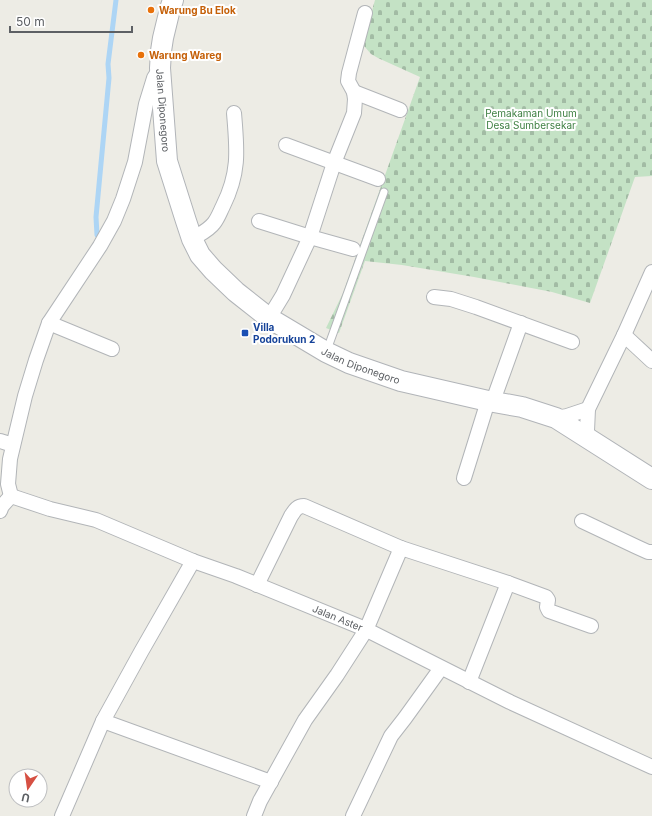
<svg xmlns="http://www.w3.org/2000/svg" width="652" height="816" font-family="Inter,sans-serif">
<style>
.cemetery{fill:url(#cemetery-stones)}
.lines{fill:none;stroke-linecap:round;stroke-linejoin:round}
.stream{stroke:#add5f5;stroke-width:5}
.lane-casing{stroke:#b2b5b8;stroke-width:9}
.street-casing{stroke:#b2b5b8;stroke-width:16}
.secondary-casing{stroke:#b1b4b8;stroke-width:22}
.lane{stroke:#fff;stroke-width:7}
.street{stroke:#fff;stroke-width:14}
.secondary{stroke:#fff;stroke-width:20}
.food-dot{fill:#e8710a;stroke:#fff;stroke-width:1.5}
.transit-dot{fill:#1a4fb4;stroke:#fff;stroke-width:1.5}
.labels{text-anchor:middle;stroke-width:4;stroke-linejoin:round;paint-order:stroke}
.food-label{font-size:10px;font-weight:bold;fill:#c56008;stroke:#fff;text-anchor:start}
.street-label{font-size:10px;fill:#5d6064;stroke:#fff}
.park-label{font-size:10px;fill:#3f8043;stroke:#fff}
.transit-label{font-size:10px;font-weight:bold;fill:#164399;stroke:#fff;text-anchor:start}
</style>
<defs>
<pattern id="cemetery-stones" width="16" height="16" patternUnits="userSpaceOnUse"><rect width="16" height="16" fill="#c4e2c5"/><path d="M2 7V4a2 2 0 0 1 4 0v3zM10 15v-3a2 2 0 0 1 4 0v3z" fill="#a2bba4"/></pattern>
</defs>
<rect width="100%" height="100%" fill="#edece5"/>
<polygon class="cemetery" points="375,0 652,0 652,176 635,177 590,303 552,292 474,277 402,265 365,261 339,333 326,328 343,293 420,77 378,58 371,54 364,46 373,7"/>
<g class="lines">
<polyline class="stream" points="97,235 96,217 109,78 108,64 116,0"/>
<defs>
<polyline id="lane" points="327,350 384,192"/>
<g id="street">
<polyline points="354,92 400,110"/>
<polyline points="286,145 378,179"/>
<polyline points="259,221 310,237 353,249"/>
<path d="M192,239c8,-5 17,-9 22,-16 4,-5 6,-11 9,-17 17,-34 14,-57 11,-93"/>
<polyline points="434,297 451,299 476,307 572,342"/>
<polyline points="269,318 283,295 310,237 334,163 354,113 355,99 354,92 348,81 349,73 365,13"/>
<polyline points="49,323 112,349"/>
<polyline points="624,335 652,361"/>
<polyline points="493,401 521,323"/>
<polyline points="556,418 567,416 588,409"/>
<polyline points="589,439 587,431 588,409 624,335 652,272"/>
<polyline points="0,441 13,445"/>
<polyline points="464,478 488,401"/>
<path id="s1" d="M11,496l39,13 46,11 97,41 43,15 127,52 147,74 142,65"/>
<polyline points="11,496 8,484 10,459 25,396 36,360 49,323 100,246 114,221 123,199 135,162 146,104 154,78 159,70"/>
<polyline points="0,511 2,506 11,496"/>
<polyline points="582,521 637,547 648,552 652,552"/>
<polyline points="508,583 546,597 548,600 547,607 549,611 591,626"/>
<path d="M257,585l34,-69c4,-6 6,-10 13,-10l97,42"/>
<polyline points="103,721 271,782"/>
<polyline points="62,816 103,721 141,652 193,561"/>
<polyline points="254,816 260,801 305,720 337,675 366,630 401,548 508,583 469,682"/>
<polyline points="353,816 391,736 405,718 441,668"/>
</g>
<g id="secondary">
<path id="s2" d="M173,0l-3,9 -7,29 -2,13 -1,17 7,93 19,60 6,18 8,16 13,15 23,22 33,26 57,34 23,11 52,18 87,20 34,6 34,11 96,61"/>
</g>
</defs>
<use href="#lane" class="lane-casing"/>
<use href="#street" class="street-casing"/>
<use href="#secondary" class="secondary-casing"/>
<use href="#lane" class="lane"/>
<use href="#street" class="street"/>
<use href="#secondary" class="secondary"/>
</g>
<g class="food-dot">
<circle cx="151" cy="10" r="4"/>
<circle cx="141" cy="55" r="4"/>
</g>
<rect class="transit-dot" x="241" y="329" width="8" height="8" rx="2"/>
<g class="labels">
<g class="food-label">
<text x="159" y="14">Warung Bu Elok</text>
<text x="149" y="59">Warung Wareg</text>
</g>
<g class="street-label">
<text dy="4" stroke="none"><textPath href="#s2" startOffset="112">Jalan Diponegoro</textPath></text>
<text dy="4" stroke="none"><textPath href="#s2" startOffset="460">Jalan Diponegoro</textPath></text>
<text dy="4" stroke="none"><textPath href="#s1" startOffset="349">Jalan Aster</textPath></text>
</g>
<g class="park-label">
<text x="531" y="117">Pemakaman Umum<tspan x="531" dy="12">Desa Sumbersekar</tspan></text>
</g>
<g class="transit-label">
<text x="253" y="331">Villa<tspan x="253" dy="12">Podorukun 2</tspan></text>
</g>
</g>
<g transform="translate(28 788) rotate(193)"><circle r="19" fill="#ffffff" stroke="#bebfc1"/>
<path d="M0-3L7 15L0 10L-7 15Z" fill="#d65043"/>
<text y="-6" font-size="11" font-weight="bold" text-anchor="middle" fill="#5d6064">U</text>
</g>
<path d="M10 26v6h122v-6" fill="none" stroke="#5d6064" stroke-width="2"/>
<text x="16" y="26" font-size="12" fill="#5d6064" stroke="#ffffff" stroke-width="3" paint-order="stroke">50 m</text>
</svg>
